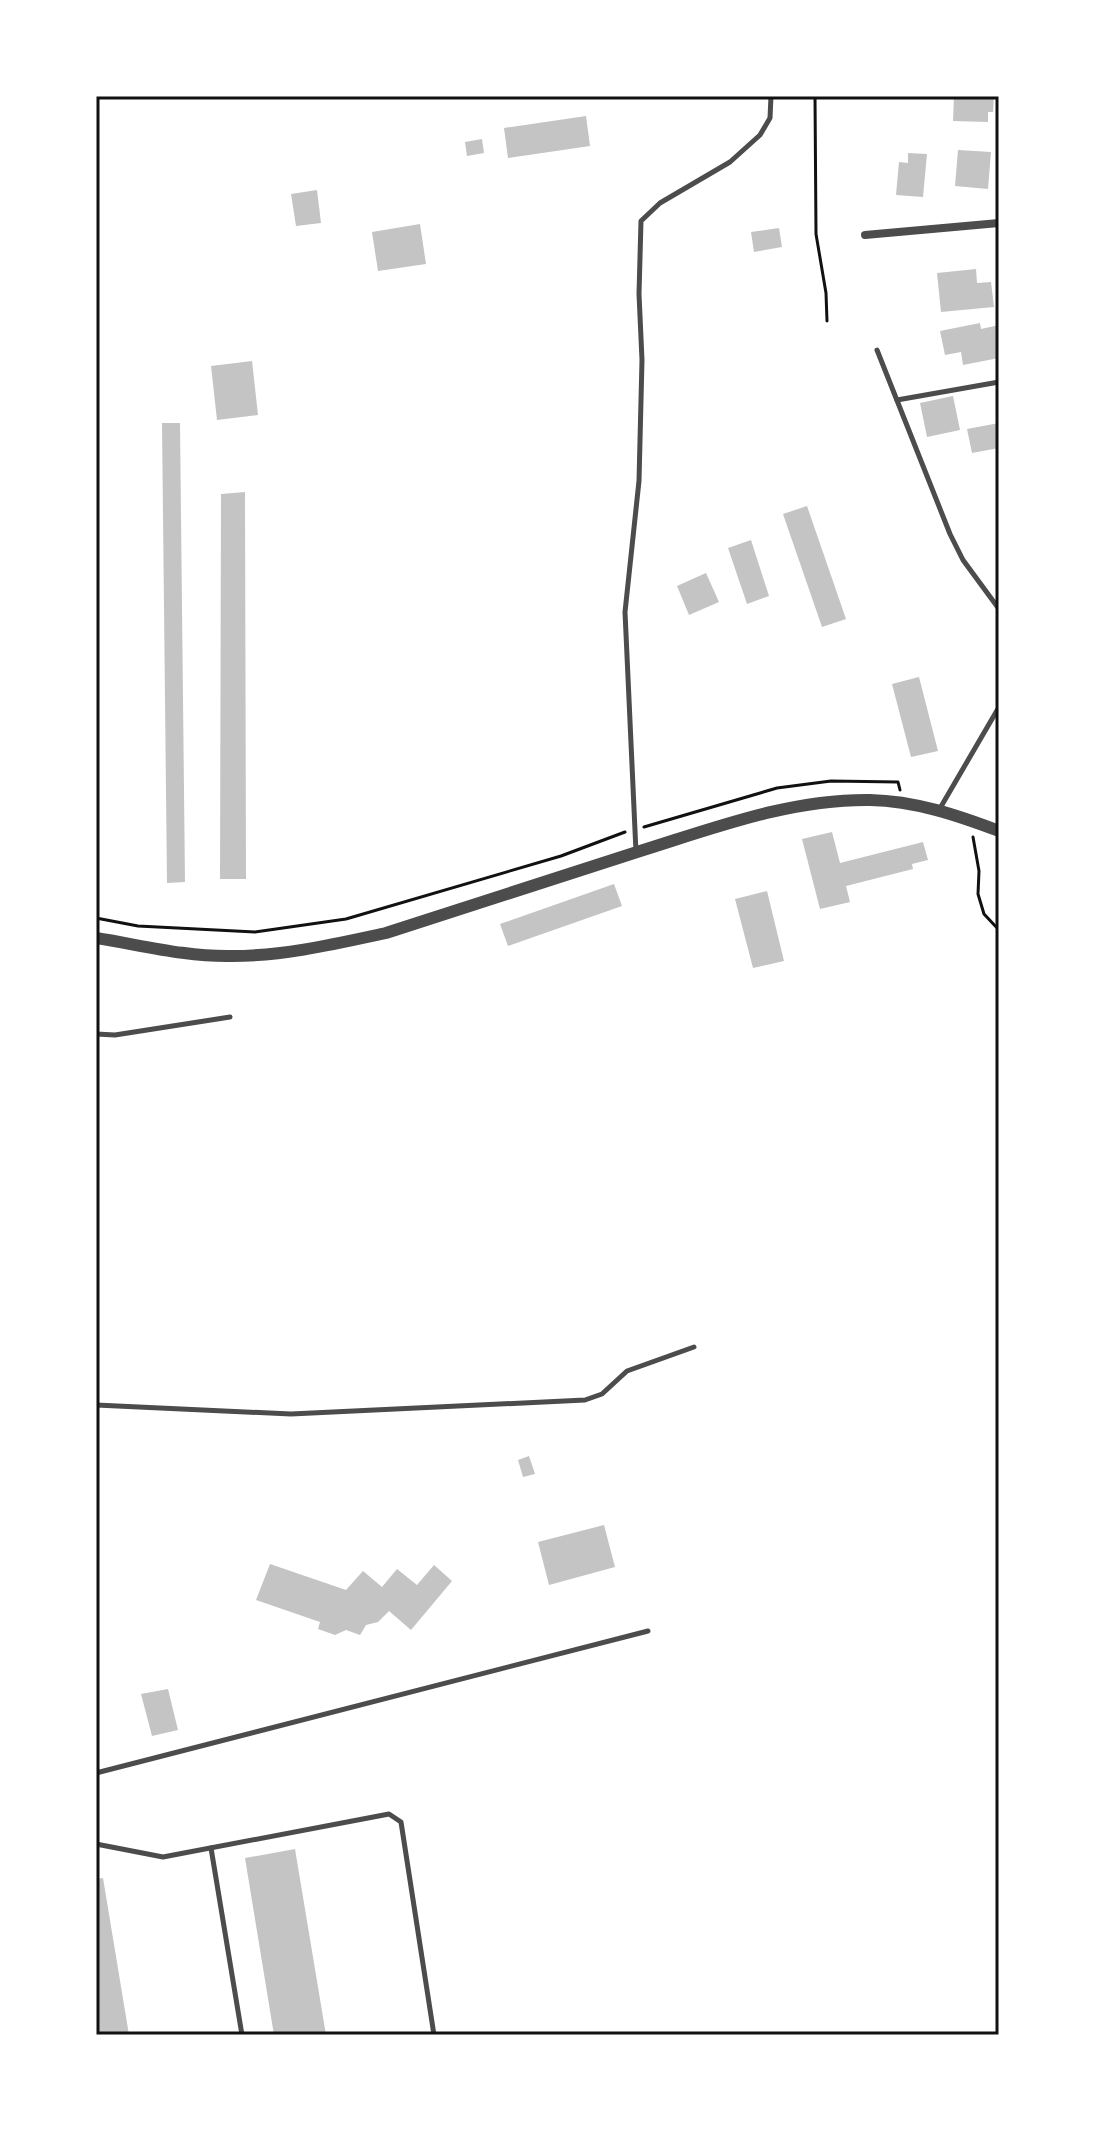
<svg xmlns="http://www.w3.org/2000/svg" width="1095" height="2131" font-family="'Fira Sans',sans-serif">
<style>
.building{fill:#c4c4c4}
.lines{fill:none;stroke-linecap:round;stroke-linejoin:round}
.path{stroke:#111;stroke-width:3}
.service{stroke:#4c4c4c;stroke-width:5}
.minor{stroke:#4c4c4c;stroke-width:8}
.tertiary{stroke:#4c4c4c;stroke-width:12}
.neatline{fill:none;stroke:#111;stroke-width:3}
</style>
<rect width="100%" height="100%" fill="#fff"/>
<g class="building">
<polygon points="954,96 994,96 993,112 988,112 988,122 953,121"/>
<polygon points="586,116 590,146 508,158 504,128"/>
<polygon points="482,139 484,153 467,156 465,142"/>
<polygon points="958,150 991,152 988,189 955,186"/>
<polygon points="908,153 927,154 923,197 896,195 899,162 908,163"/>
<polygon points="317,190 321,223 296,226 291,194"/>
<polygon points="420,224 426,264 378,271 372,232"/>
<polygon points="779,228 782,247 754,252 751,232"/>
<polygon points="976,269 977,283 991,282 994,307 941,312 937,273"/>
<polygon points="980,323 981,329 999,325 999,358 963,365 961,352 945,355 940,331"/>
<polygon points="252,361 258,415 217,420 211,366"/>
<polygon points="953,396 960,430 927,437 920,403"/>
<polygon points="162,423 180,423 185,882 167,883"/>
<polygon points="999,423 999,448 972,453 967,429"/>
<polygon points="245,492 246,879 220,879 221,494"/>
<polygon points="807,506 846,619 822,627 783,514"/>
<polygon points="751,540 769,596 747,604 728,548"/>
<polygon points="706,573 719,602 689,615 677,586"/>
<polygon points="919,677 938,751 911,757 892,684"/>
<polygon points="832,832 840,863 923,842 928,860 912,864 913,869 846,886 850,902 820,909 802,839"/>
<polygon points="614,884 622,906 508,946 500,924"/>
<polygon points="767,891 784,961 753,968 735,899"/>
<polygon points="529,1456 535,1474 523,1477 518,1460"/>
<polygon points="604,1525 615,1567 549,1585 538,1542"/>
<polygon points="270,1564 346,1590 363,1571 382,1587 397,1569 417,1585 434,1565 452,1581 411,1630 389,1611 378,1622 366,1625 360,1635 346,1630 335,1635 318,1629 320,1622 256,1600"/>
<polygon points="168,1689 178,1730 152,1736 141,1694"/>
<polygon points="295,1849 326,2035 274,2035 245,1858"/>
<polygon points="103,1878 129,2035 96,2035 96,1879"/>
</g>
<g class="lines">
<g class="path">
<polyline points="815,96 816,234 826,293 827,321"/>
<polyline points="644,827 777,788 831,781 898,782 900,790"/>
<polyline points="973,837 979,871 978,894 984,914 999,930"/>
<polyline points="96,918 138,926 255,932 346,919 561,856 625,832"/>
</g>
<g class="service">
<polyline points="877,350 950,534 963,560 999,609"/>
<polyline points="897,400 999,382"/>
<polyline points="939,810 999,707"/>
<polyline points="636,852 625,612 639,481 642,360 639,294 641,221 660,203 730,162 760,135 770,118 771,96"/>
<polyline points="96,1034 115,1035 230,1017"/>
<polyline points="96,1405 291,1414 585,1400 602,1394 627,1371 694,1347"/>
<polyline points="96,1773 648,1631"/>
<polyline points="96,1844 163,1857 389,1814 401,1822 434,2035"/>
<polyline points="211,1848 242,2035"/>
</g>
<polyline class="minor" points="865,235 999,223"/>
<path class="tertiary" d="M96,938c45,7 90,19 136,18 52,0 103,-12 154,-23 83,-27 166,-53 248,-80 78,-24 154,-54 236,-53 45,1 87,15 129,31"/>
</g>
<rect width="1095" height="2131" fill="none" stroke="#ffffff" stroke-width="196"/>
<rect x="98" y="98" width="899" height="1935" class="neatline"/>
</svg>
